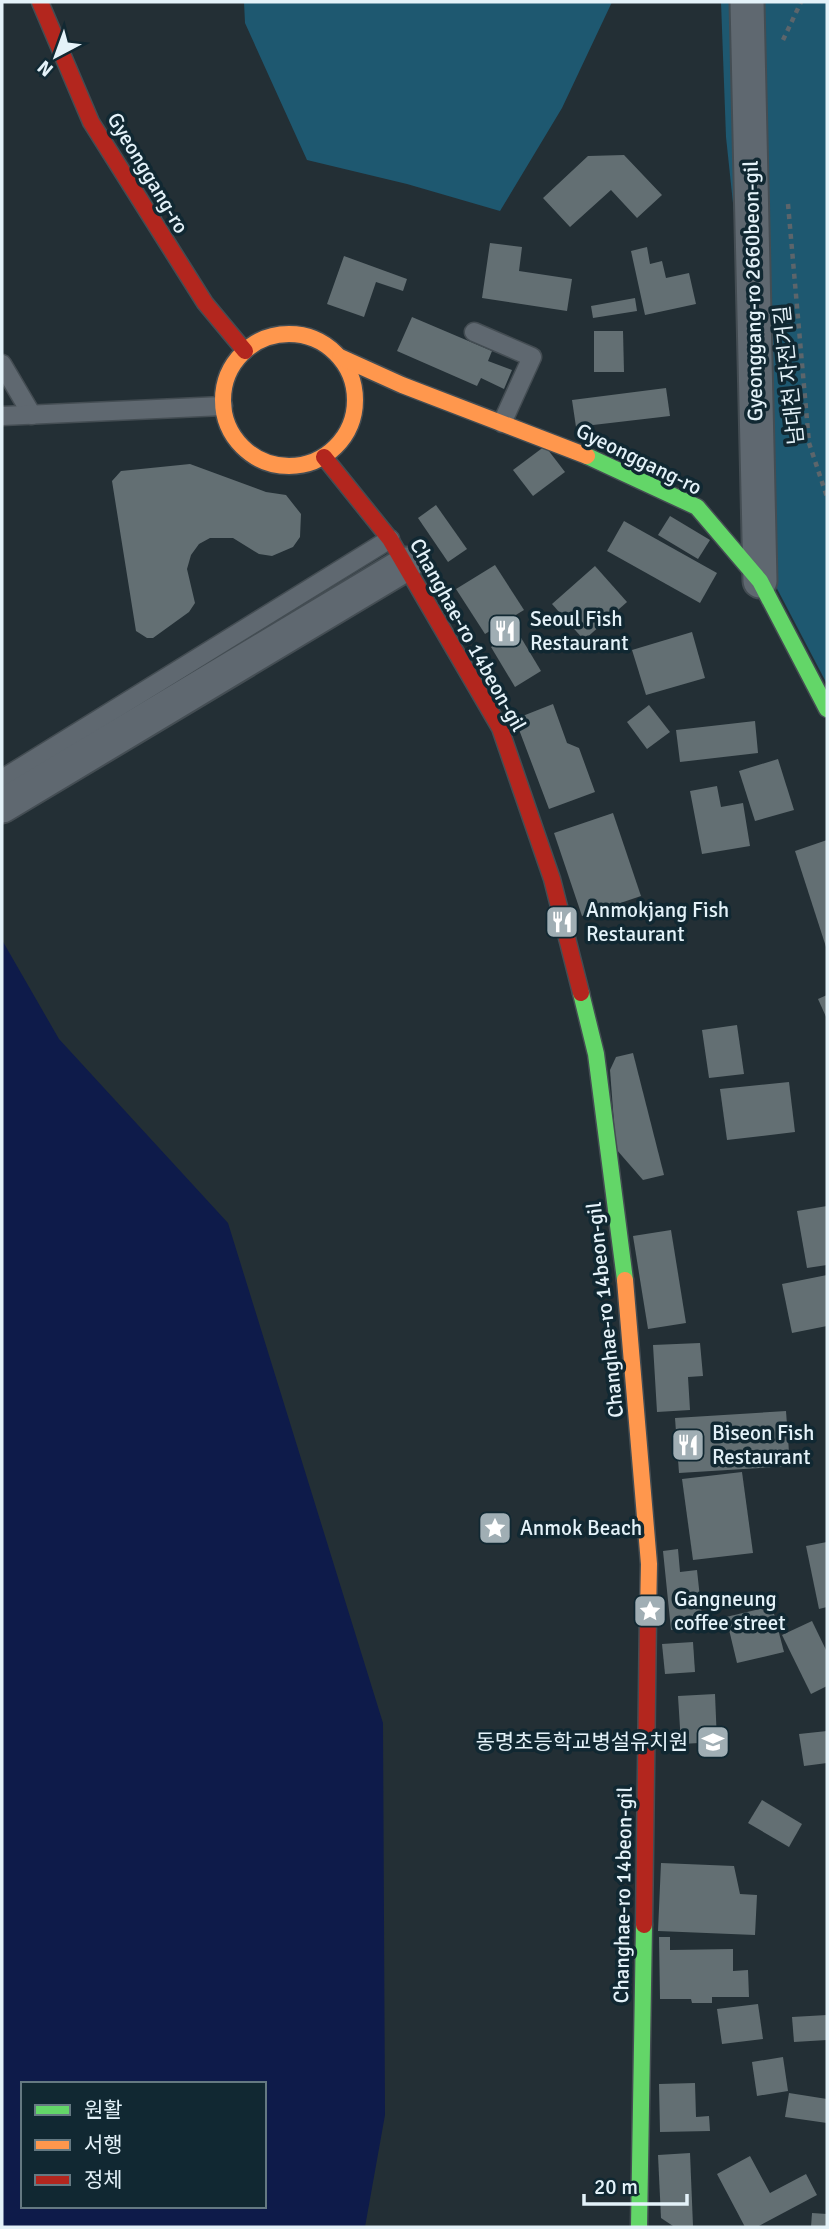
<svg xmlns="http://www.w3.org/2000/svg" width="829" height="2229" font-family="Signika,'Noto Sans KR',sans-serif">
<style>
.green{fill:#1e5870}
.water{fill:#0e1b4a;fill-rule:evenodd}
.building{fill:#636f73}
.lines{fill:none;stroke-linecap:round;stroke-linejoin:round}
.lane-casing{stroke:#444d53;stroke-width:21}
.street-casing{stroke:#444d53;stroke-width:37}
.fast-casing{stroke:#444d53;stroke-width:19}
.slow-casing{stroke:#444d53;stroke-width:19}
.jam-casing{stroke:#444d53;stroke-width:19}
.path{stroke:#5c656b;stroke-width:4.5;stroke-dasharray:5 5;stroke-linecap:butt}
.lane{stroke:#5f6870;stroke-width:18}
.street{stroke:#5f6870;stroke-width:33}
.fast{stroke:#63d668;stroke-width:16}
.slow{stroke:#ff974d;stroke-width:16}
.jam{stroke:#b3261e;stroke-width:16}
.labels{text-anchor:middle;stroke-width:7;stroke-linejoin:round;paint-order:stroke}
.street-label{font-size:21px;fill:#e4f2f9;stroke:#112832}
.poi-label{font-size:21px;fill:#e4f2f9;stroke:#112832;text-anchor:start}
</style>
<rect width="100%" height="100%" fill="#232f35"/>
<g class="green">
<polygon points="244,2 612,2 562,108 500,211 407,184 307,160 245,23"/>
<polygon points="721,2 827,2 827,684 773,581 726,137"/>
</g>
<path class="water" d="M2,940l57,99 169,184 155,500 2,392 -20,112h-363zM23,2084h241v122h-241z"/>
<g class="building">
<polygon points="624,155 662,195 637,218 611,190 570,227 543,198 588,156"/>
<polygon points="490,243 522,247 519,271 572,279 567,311 482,298"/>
<polygon points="647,247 650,264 662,261 666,278 689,273 696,304 645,315 631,251"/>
<polygon points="344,256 407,279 403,291 376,282 364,317 327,304"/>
<polygon points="635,298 637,311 593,318 591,306"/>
<polygon points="412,317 492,351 488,361 512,370 504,389 481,378 477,386 397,351"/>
<polygon points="594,331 623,331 624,372 594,372"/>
<polygon points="666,388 670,416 576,427 572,400"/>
<polygon points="545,446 565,472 533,496 513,470"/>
<polygon points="190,464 266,492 286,495 301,514 300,537 293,547 272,556 259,554 233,538 210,538 199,544 191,555 187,569 195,603 189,612 153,638 147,638 136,631 112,481 121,471"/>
<polygon points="436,505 467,549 448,562 418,518"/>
<polygon points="670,516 710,540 698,559 658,535"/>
<polygon points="624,521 717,573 700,603 607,551"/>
<polygon points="495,565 524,610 485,634 456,589"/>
<polygon points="595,566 627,602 584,640 552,604"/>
<polygon points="517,631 541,671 515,687 491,647"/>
<polygon points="692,632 705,678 646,695 632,650"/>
<polygon points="553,704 567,743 579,748 595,792 549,809 515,719"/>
<polygon points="649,705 670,732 647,749 627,722"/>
<polygon points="755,721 758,753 680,762 676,730"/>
<polygon points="778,759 794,810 755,821 739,771"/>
<polygon points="717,786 721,807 743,803 750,846 702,854 690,791"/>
<polygon points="613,813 641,896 582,916 554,833"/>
<polygon points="827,840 827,950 795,851"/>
<polygon points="827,995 827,1019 818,999"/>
<polygon points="737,1025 744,1074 709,1078 702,1030"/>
<polygon points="633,1053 664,1175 643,1180 616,1149 610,1070 616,1057"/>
<polygon points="789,1082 795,1132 727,1140 720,1089"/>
<polygon points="827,1206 827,1265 807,1268 797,1211"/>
<polygon points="671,1230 686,1323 648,1329 633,1236"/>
<polygon points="827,1275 827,1326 792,1333 782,1284"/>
<polygon points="700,1343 703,1376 688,1377 690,1410 657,1412 653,1345"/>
<polygon points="786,1411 790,1466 679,1473 675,1418"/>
<polygon points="742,1472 753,1553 693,1560 682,1479"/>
<polygon points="827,1542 827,1607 819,1609 806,1546"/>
<polygon points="678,1549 680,1572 697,1570 703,1626 671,1630 663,1551"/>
<polygon points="772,1606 784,1652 737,1663 726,1617"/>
<polygon points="812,1621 827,1652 827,1686 811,1694 782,1635"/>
<polygon points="693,1642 695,1672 665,1674 662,1644"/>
<polygon points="715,1694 717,1742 681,1744 678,1696"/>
<polygon points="827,1731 827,1763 804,1766 799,1734"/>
<polygon points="762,1800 802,1824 789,1847 748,1823"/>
<polygon points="661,1863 734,1866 740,1894 757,1895 755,1935 658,1931"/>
<polygon points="659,1937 670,1937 670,1950 733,1949 733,1971 748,1970 749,1997 712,1997 712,2003 692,2003 691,1999 660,1999"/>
<polygon points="758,2004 763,2039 722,2044 717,2009"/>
<polygon points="827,2015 827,2040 794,2042 792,2017"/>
<polygon points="783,2057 788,2091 757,2096 752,2062"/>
<polygon points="695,2083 696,2117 709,2116 710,2131 660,2132 659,2084"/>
<polygon points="789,2093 827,2099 827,2123 785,2117"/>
<polygon points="690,2153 693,2226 673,2226 661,2218 658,2155"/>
<polygon points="750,2156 770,2193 806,2174 817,2195 757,2227 745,2227 717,2174"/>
<polygon points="812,2213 827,2214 827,2227 811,2227"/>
</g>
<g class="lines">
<defs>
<g id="lane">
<polyline points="474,332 532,357 502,423"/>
<polyline points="2,364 32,415"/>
<polyline points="2,416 223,406"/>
<polyline points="2,779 390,539"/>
</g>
<g id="street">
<polyline points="747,2 760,581"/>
<polyline points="2,806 406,564"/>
</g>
<g id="fast">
<polyline points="587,456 697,507 760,581 827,709"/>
<polyline points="581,993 596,1054 625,1280"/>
<polyline points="639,2227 644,1925"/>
</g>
<g id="slow">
<circle cx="289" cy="400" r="66"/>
<polyline points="340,357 402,385 587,456"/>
<polyline points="625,1280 649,1564 648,1615"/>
</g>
<g id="jam">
<polyline points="40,2 91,122 205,303 245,351"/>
<polyline points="324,457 390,539 500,728 552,879 581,993"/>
<polyline points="644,1925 648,1615"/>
</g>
</defs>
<use href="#lane" class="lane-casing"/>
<use href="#street" class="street-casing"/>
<use href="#fast" class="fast-casing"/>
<use href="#slow" class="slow-casing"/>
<use href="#jam" class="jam-casing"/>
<g class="path">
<polyline points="783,40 801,2"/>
<polyline points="788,204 809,443 827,497"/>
</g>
<use href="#lane" class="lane"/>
<use href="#street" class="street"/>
<use href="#fast" class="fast"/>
<use href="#slow" class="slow"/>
<use href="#jam" class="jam"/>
</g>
<defs>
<symbol id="restaurant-square" viewBox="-11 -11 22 22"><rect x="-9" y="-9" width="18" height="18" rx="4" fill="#a0aeb4" stroke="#112832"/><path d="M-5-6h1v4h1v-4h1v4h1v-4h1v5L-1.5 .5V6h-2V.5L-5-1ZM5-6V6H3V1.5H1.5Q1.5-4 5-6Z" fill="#fff"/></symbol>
<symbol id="sight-square" viewBox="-11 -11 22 22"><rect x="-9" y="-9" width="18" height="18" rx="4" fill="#a0aeb4" stroke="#112832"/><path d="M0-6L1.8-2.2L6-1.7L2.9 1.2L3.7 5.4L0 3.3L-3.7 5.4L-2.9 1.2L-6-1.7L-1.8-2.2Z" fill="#fff"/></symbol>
<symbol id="school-square" viewBox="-11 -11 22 22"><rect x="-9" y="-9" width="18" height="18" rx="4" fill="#a0aeb4" stroke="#112832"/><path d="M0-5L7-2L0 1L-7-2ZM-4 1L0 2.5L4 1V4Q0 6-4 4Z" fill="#fff"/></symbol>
</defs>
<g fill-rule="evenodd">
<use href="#restaurant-square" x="486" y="612" width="38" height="38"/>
<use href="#restaurant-square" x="543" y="903" width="38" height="38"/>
<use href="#restaurant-square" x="669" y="1426" width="38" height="38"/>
<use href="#sight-square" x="476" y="1509" width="38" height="38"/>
<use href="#sight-square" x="631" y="1592" width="38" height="38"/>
<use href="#school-square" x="694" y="1723" width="38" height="38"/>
</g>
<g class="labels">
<g class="street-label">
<text transform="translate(148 173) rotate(59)" y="7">Gyeonggang-ro</text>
<text transform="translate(753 291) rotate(-91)" y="7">Gyeonggang-ro 2660beon-gil</text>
<text transform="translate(789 375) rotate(-96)" y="7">남대천 자전거길</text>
<text transform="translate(639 459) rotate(26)" y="7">Gyeonggang-ro</text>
<text transform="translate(468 635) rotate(61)" y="7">Changhae-ro 14beon-gil</text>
<text transform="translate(605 1310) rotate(-96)" y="7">Changhae-ro 14beon-gil</text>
<text transform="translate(623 1895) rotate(-89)" y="7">Changhae-ro 14beon-gil</text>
</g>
<g class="poi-label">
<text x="530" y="626">Seoul Fish<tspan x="530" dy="24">Restaurant</tspan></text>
<text x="586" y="917">Anmokjang Fish<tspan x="586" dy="24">Restaurant</tspan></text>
<text x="712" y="1440">Biseon Fish<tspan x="712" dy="24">Restaurant</tspan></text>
<text x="520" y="1535">Anmok Beach</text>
<text x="674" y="1606">Gangneung<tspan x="674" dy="24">coffee street</tspan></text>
<text x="688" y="1749" text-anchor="end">동명초등학교병설유치원</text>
</g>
</g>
<rect width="829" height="2229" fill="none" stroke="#e4f2f9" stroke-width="7"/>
<rect x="21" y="2082" width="245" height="126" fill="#112832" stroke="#657982" stroke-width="2"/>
<rect x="35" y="2105" width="35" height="10" fill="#63d668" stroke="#657982" stroke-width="2"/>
<text x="84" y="2117" font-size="21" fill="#e4f2f9">원활</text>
<rect x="35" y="2140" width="35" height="10" fill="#ff974d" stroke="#657982" stroke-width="2"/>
<text x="84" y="2152" font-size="21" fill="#e4f2f9">서행</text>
<rect x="35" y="2175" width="35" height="10" fill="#b3261e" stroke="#657982" stroke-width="2"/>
<text x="84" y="2187" font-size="21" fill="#e4f2f9">정체</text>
<g transform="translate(56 56) rotate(221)" stroke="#112832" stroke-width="5" paint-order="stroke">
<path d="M0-5L12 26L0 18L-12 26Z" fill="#e4f2f9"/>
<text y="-10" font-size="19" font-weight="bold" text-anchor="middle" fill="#e4f2f9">N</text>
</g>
<path d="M584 2194v10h103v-10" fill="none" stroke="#e4f2f9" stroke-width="3.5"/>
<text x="594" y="2194" font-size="21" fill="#e4f2f9" stroke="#112832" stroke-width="5" paint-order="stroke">20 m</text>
</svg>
